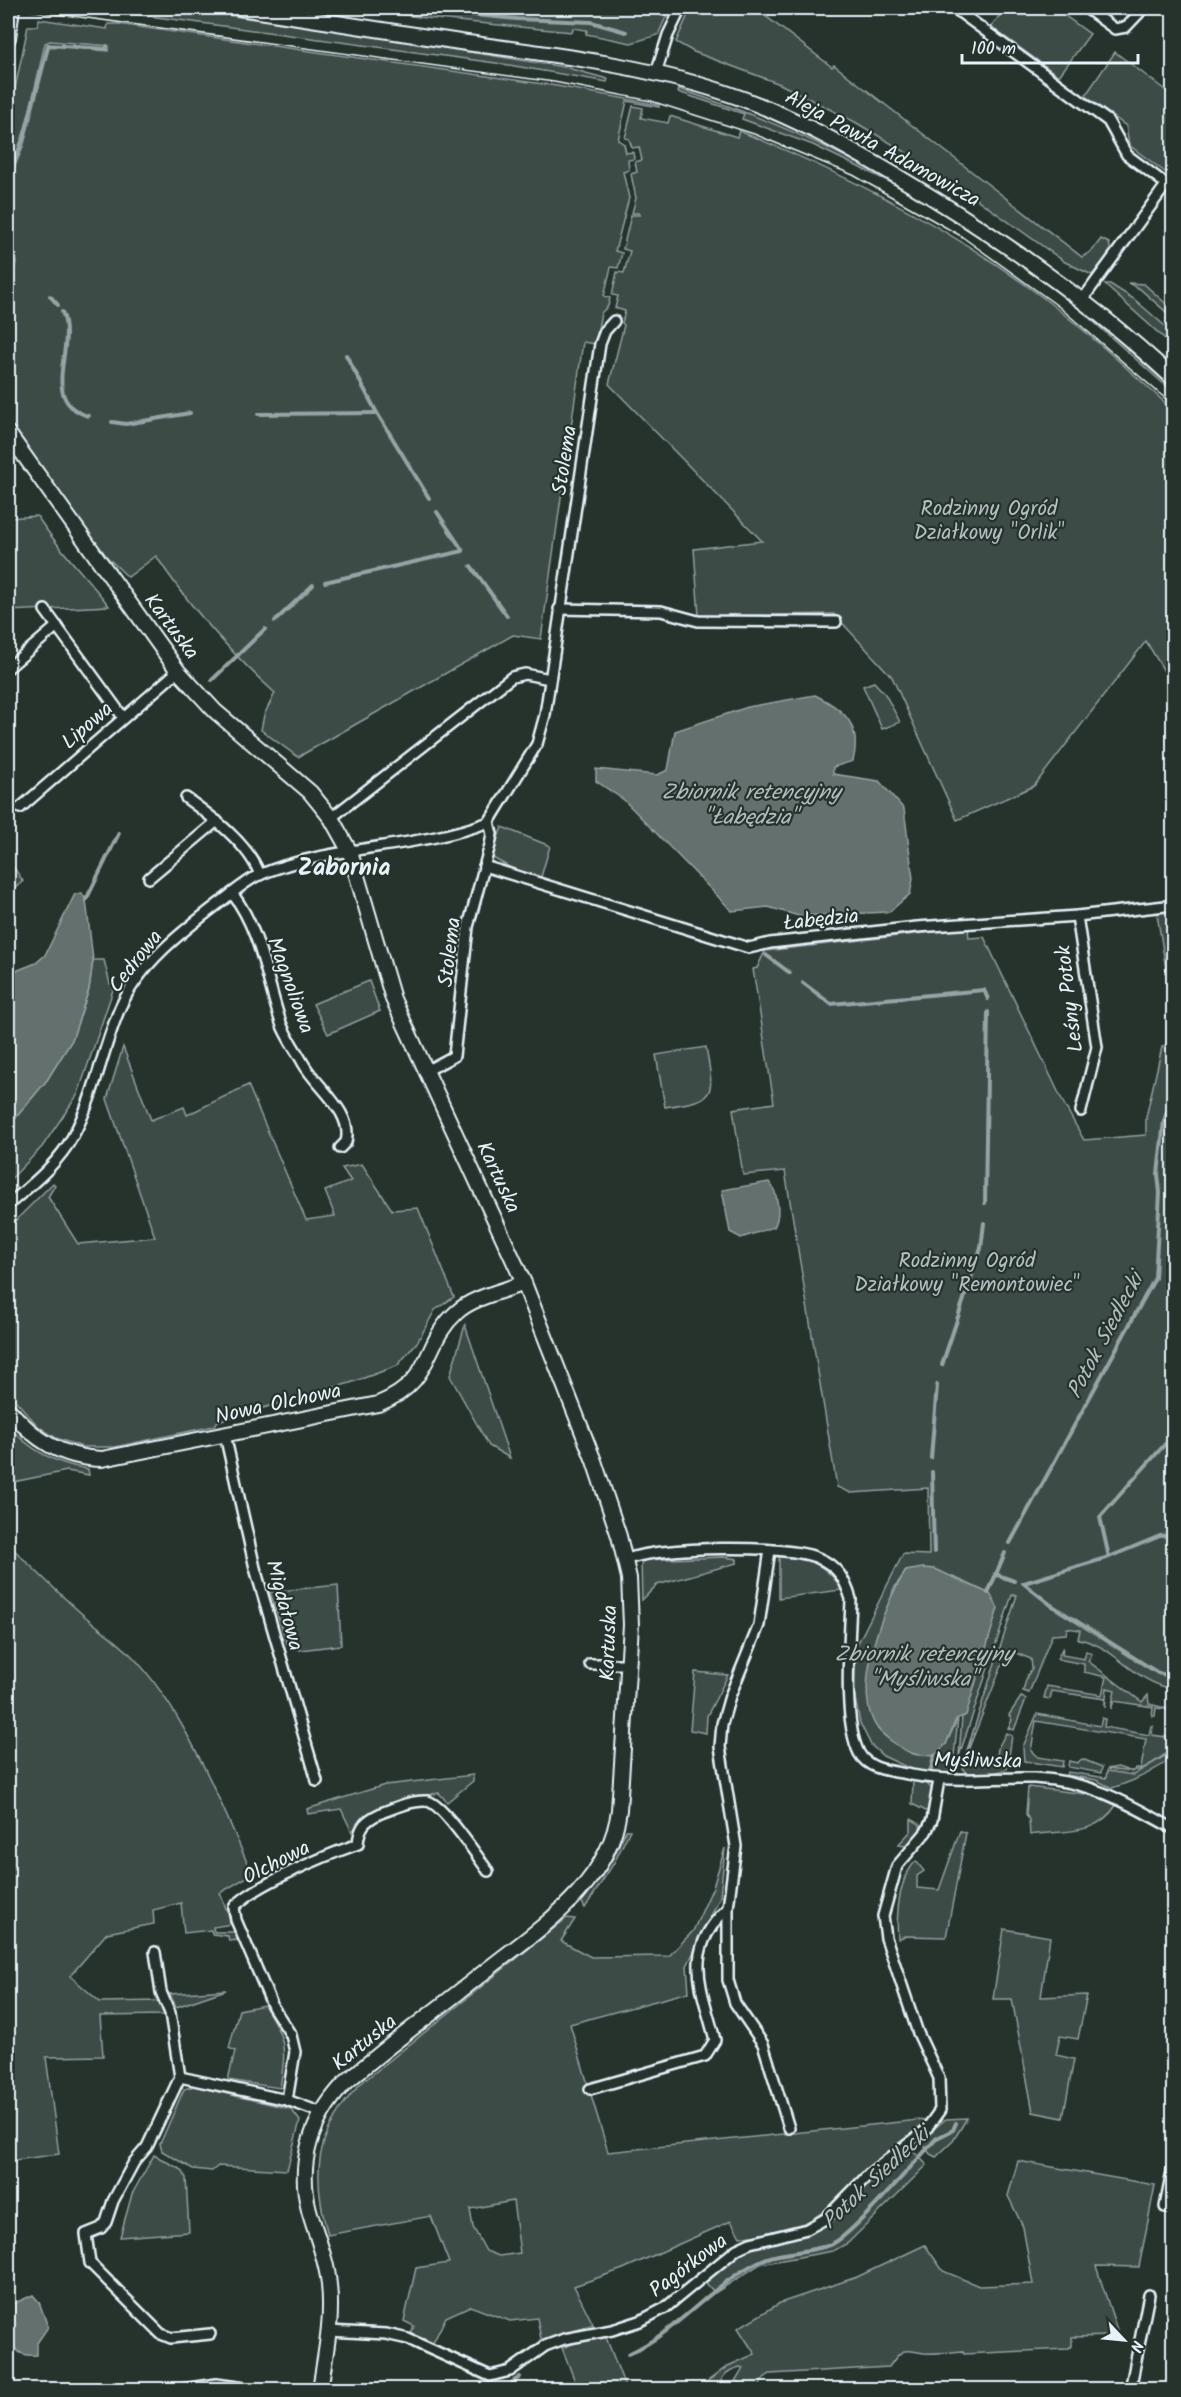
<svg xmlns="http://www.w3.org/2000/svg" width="1181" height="2397" font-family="Kalam,sans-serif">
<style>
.green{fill:#3e4b47;stroke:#939ea0;stroke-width:1.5;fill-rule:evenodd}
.water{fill:#636f6d;stroke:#98a3a5;stroke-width:1.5}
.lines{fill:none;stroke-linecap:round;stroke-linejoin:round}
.stream{stroke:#98a3a5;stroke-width:4}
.street-casing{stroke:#e8f1f8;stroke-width:14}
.secondary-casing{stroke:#e8f1f8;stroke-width:18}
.street{stroke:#26332d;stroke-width:9}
.secondary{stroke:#26332d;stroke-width:14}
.tram{stroke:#e8f1f8;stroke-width:1.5}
.labels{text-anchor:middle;stroke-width:4.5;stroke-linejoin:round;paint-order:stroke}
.street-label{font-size:21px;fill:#e8f1f8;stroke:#26332d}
.park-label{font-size:21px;fill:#b5bfc3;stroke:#26332d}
.water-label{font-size:22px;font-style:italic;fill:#b3bdc0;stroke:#26332d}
.quarter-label{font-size:24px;font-weight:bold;fill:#e8f1f8;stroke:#26332d}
</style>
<rect width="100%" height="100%" fill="#26332d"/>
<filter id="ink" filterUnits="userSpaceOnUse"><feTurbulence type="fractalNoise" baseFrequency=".0167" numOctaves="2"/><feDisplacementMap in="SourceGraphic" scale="12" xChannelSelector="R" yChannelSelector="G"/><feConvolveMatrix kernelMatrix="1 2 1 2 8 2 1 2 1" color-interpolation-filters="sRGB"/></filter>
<g filter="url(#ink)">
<g class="green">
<polygon points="120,8 178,8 344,32 564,67 608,79 607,82 503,64 120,12"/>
<polygon points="355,8 670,8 658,35 631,43 586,34 587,30 573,28 572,32 426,18"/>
<polygon points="691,8 755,8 832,67 834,65 1082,257 1092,251 1101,239 1109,243 1111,252 1092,275 1065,262 975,198 926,170 904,151 855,122 780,84 694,52 676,42"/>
<polygon points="1005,8 1054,8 1090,34 1059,76 991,27"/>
<path d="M39,19l68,10 1,-5h10l439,62 102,19v2l-32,-6 -9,39 6,4 2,9 7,-1 1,7 -6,1 1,10 -6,2 6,26 -14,53 7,2 -4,15 -7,-1 -7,29 6,2 -2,8 -7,7 -6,31 -12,-2 -42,297 -28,-4 -215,122 -37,-27 3,-15 11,-22c-45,-41 -86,-87 -119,-137l-28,21 -23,-22 -3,1 -94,-136v-159l7,6 1,-6 -8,-7v-70l16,-40 25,-96 3,-3 56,6 1,-5 -59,-5 -5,2 -19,85 -18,46v-52l20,-96h9z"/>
<polygon points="1115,52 1173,96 1173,168 1169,175 1129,145 1126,126 1085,96"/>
<path d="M679,89c85,28 150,56 227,101l-93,-45 -71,-26 2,-5 -66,-22z"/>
<path d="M633,106l10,2 -2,10 27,5 2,-7 67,21 2,-6c108,43 210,96 303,166 46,35 89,75 131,113v276l-27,-45 -112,145 -77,34 -65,-143 -58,-63 -135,2 -5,-67 68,-8 -153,-157 15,-59 -2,-2 3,-12 -10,-3 3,-12 -6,-1 5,-23 7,1 6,-22 -7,-2 8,-34h9l-1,-2h-7l4,-15 -5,-24 6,-2 -2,-10 7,-2 -3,-13 -7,1 -3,-9 -4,-1z"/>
<polygon points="1128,283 1144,284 1173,310 1173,318 1140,289"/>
<polygon points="1104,284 1110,284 1134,299 1173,333 1173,346"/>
<polygon points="1089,314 1173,389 1173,392 1087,316"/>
<path d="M37,516c21,33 48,59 72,90l-101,5v-93z"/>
<polygon points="874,682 885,694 900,722 882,729 863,686"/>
<polygon points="502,827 550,846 541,877 511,868 491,857"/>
<polygon points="8,859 23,881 8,894"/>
<polygon points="1173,909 1173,986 1167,975 1157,914"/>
<path d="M968,928l1,10 15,-1 80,167 20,36 62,-5v-18l16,-70 11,-7v649c-42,-8 -58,-44 -95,-50l2,-9 -13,-2 -1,6 -14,1 -23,58 -6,-2 4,-15 5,-8 -1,-9 -23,-9 -41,103 23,9 1,-4 6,-2 1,-8 8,-15 6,3 -5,33 -13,4 -27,1 -4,-5 3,-16 51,-158h-5l-52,158 -2,15 4,-51 4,-2 24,-121c-28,-13 -52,-28 -84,-23l-13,19 -23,118 8,21 33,24 35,-9 12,-26 -6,57 -39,-5 -30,-14 -12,-11 -11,-22 -6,-30 2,-46 47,-93 26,1 -1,-67 -77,5 -14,-6 -52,-316 -42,4 -10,-66 41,-6 -21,-134 4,-1 8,-17z"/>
<polygon points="93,960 104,960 110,984 115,984 78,1094 42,1147 8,1182 8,1127 47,1080 72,1040 89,989"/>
<polygon points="369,981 380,1011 328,1034 313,1004"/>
<polygon points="123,1047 151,1120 184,1107 187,1115 248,1085 306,1220 335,1216 325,1191 351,1181 342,1168 362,1164 392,1210 418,1208 454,1297 435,1310 418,1341 397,1366 350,1383 218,1421 214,1426 115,1447 82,1447 56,1438 39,1427 8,1392 8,1228 53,1183 55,1185 48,1197 78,1244 155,1237 107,1099"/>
<path d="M706,1047c9,51 10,52 -41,60l-9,-52z"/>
<polygon points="465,1325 510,1458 489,1446 450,1376"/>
<path d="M8,1425c21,25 47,39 80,44l1,6 -22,-4 -59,12z"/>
<path d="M8,1544c24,23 48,47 73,69 16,14 34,26 49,41 53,53 92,151 122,220l-32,19 12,31 -19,3 1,5h21l3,8 -9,1 -1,-5 -16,-2 -1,-4 -27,3 -3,-30 -28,7 1,14 -47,9 -37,43 30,26 62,-1 4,14 -66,1 3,40 -57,1 13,97 -51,7z"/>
<polygon points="724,1557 737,1559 737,1563 657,1585 642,1600 641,1560"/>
<path d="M779,1557c27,-2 50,9 63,33l-63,8z"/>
<polygon points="338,1585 341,1645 300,1650 287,1644 270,1592"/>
<polygon points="1063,1647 1062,1655 1084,1659 1086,1651 1092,1654 1088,1661 1142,1702 1148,1695 1149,1704 1173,1710 1156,1708 1155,1716 1152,1716 1153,1707 1114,1701 1111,1709 1115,1690 1107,1688 1105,1708 1105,1699 1052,1691 1050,1699 1044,1698 1047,1686 1102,1695 1106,1677 1084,1672 1084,1664 1057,1659"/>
<polygon points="695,1672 728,1675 707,1716 706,1733 690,1730"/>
<polygon points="1021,1697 1026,1699 1014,1730 1008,1728 1012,1720 1009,1715"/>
<path d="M1037,1714l63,12 2,-8 3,1 -1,8 45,8 2,-9h2l-1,9 21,3v11c-29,19 -29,26 -66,20l11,-2 14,5 4,-4h5l5,-29 -110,-18 -5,30 7,6 25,4 -1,6 -38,-6 -1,-14z"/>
<path d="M1173,1751v6c-19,15 -38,24 -61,31l-16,-8 -29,-5 1,-3 38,6 1,-7 26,4z"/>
<polygon points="1082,1759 1102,1767 1101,1773 1068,1767 1069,1761 1077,1763"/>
<path d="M473,1775v6l-26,21 -8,-9c-33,6 -68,8 -87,39l-11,-23 -33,5 -1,-5 78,-24z"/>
<polygon points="913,1781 927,1784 932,1789 930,1813 912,1804"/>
<path d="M1028,1787l58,7 31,10c-21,33 -52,26 -87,31l-1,-15 -3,-6z"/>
<polygon points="911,1819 920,1824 921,1832 906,1846 898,1845 911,1831"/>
<polygon points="626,1830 630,1830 614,1863 585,1908 582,1902 613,1858"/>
<path d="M960,1831l6,2 -20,104 -41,-1 -7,3c-2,-23 0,-60 18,-78l8,10 -7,5v12l22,2z"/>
<path d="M725,1848l-5,49 -33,69 2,26 -119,32 38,128 321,-33 -62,50 -43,42 -16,11 -46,13 -22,2 -9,-16 -108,48 -49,17 19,38 -51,20 -5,-26 -27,3 -40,-15 -24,11 -13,26 -22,-9 3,-8 -10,-5 12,-53 33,-5 -18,-47 -103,19c-17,-62 -13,-102 31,-150l208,-167 8,1 -14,22 30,16 78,-1 24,-25 20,-44zM513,2201l7,52 -21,3 -13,-5 -13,-24 -3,-18z"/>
<polygon points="1004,1929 1050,1937 1041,1997 1087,1995 1078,2039 1060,2036 1056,2055 1074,2059 1063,2118 1033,2112 1012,1999 993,1999"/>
<polygon points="226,1990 176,2007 170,1994"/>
<path d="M264,2005c23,35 22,43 16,83l-52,-8 7,-29 -6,-3 10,-38z"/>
<polygon points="194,2086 291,2109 300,2121 287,2170 218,2166 212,2171 193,2169 162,2151 160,2144 184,2089"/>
<polygon points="967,2118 953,2141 936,2157 930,2154 920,2140 946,2119"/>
<path d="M912,2150l15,15 -79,78 -15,8 -73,13 -45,29 -11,-12c16,-14 33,-29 53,-36 17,-6 39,-6 54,-15 29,-17 69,-75 101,-80z"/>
<polygon points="154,2155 182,2170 186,2178 189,2232 120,2237 132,2194"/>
<path d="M1018,2161l137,24 -16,82 -43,-1 22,67 -4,3 -42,1v9l-5,3 -103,5 -1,-3c-12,1 -26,3 -39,2 -20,-3 -21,-7 -35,14l-119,7 -6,4 -6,11h-13l1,-4 -11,-4 8,-13 -3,-1c-12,3 -21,9 -19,22h-24l31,-23 27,-12 -17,-26 42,-25 77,-26 68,-32 18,26 36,15 54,-2 -10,-57 -15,-31z"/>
<polygon points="604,2332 626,2389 578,2389 562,2348"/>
</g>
<g class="water">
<path d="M815,695c30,15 47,30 38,66l-20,6v7l46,7 25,28 9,70 -3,15 -21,18 -90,4 -31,-9 -36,4 -108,-111 -28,-19v-12l61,6 11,-5 7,-39 73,-24z"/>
<polygon points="82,893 86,900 93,960 89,989 72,1040 47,1080 8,1127 8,974 36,963 45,955 75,894"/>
<path d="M769,1182c9,10 12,33 5,45l-33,11 -11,-6 -8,-42z"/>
<path d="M923,1568l12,1 55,25 8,14 -32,107 -10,4 -10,25 -12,12c-7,-1 -16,0 -23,-3 -8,-3 -28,-17 -33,-24 -28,-37 5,-125 28,-158z"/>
<path d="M33,2295l6,7 9,25 -11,16v12c-31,4 -30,-27 -29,-49z"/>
</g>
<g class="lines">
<g class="stream">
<polyline points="400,8 517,19 591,22 626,32"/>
<polyline points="8,179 24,137 48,45 107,49 107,46"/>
<polyline points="50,296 58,305"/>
<path d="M62,312c16,35 -25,88 26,104"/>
<polyline points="346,355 377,413 429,498"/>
<polyline points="258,414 377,413"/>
<polyline points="112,422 126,424 190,413"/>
<polyline points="471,566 507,616"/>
<polyline points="325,582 463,551 437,512"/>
<polyline points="275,621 313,585"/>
<polyline points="212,680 265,629"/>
<polyline points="1168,882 1174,868"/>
<polyline points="86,900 119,833"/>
<polyline points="766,955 790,973"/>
<polyline points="803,983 831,1004 984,990 988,999"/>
<polyline points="985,1203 988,1012"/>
<polyline points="942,1365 981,1248 984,1223"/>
<polyline points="931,1458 937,1385"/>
<polyline points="932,1472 934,1552"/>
<polyline points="1010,1543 1155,1278 1160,1193 1158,1174 1164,1121 1174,1090"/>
<polyline points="1109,1557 1100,1517 1174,1434"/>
<polyline points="995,1574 1014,1581"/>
<polyline points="1023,1583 1051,1605 1158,1673 1174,1677"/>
<polyline points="1024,1583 1109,1557 1160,1536 1174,1535"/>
<polyline points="988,1593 1005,1553"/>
<polyline points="931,1769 934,1756"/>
<path d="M628,2354c49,-22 82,-68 130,-92 21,-11 50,-9 72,-17 21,-8 87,-86 107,-107l16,-8 3,-7"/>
<polyline points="511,2383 520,2377"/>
<polyline points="496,2390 499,2388"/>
</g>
<defs>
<g id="street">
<polyline points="954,8 1108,121 1127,155 1174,190"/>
<polyline points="1086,8 1115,29 1126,27 1144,8"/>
<polyline points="656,73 668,35 681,8"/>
<polyline points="1083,299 1166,185"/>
<polyline points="559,609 661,611 698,621 836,622"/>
<polyline points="45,610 123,717"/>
<polyline points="8,668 57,626"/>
<path d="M186,798c25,18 63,46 74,77"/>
<polyline points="20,808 178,671"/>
<polyline points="331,818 512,677 525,674 550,679"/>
<polyline points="484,866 749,948 770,943 917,927 1077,916 1174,905"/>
<polyline points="149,878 217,821"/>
<path d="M232,893c29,38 34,85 49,130 5,14 15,27 22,40 13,24 51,49 43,79l-6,6"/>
<polyline points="1077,916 1097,1047 1081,1111"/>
<polyline points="426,1071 454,1056 468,927 490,845 492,834 489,822 537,744 545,715 600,344 605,331 614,321"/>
<path d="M8,1205c23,-20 50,-41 65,-69 22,-40 29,-86 47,-128 20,-45 64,-78 102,-107 12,-9 24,-20 37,-26 73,-31 156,-25 230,-53"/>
<polyline points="225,1435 255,1568 317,1781"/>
<polyline points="770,1550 759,1625 730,1696 722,1724 720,1747 736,1846 728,1908 728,1980 735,2003 763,2044 789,2128"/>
<path d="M626,1560c29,-14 163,-16 192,-2 20,8 27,22 33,41 -1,40 -9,120 8,154 10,18 35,18 53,22 41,8 81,2 122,3 57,3 92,24 140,51"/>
<polyline points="590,1664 629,1664"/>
<polyline points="155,1952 161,1992 170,2013 180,2077"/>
<path d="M590,2089l115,-33 10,-16c-13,-52 -34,-89 13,-132"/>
<path d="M287,2100l8,-48 -4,-17 -18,-28 -37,-87 -2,-13c22,-23 93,-52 124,-63 1,-18 8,-24 23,-31 13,-5 31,-13 46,-12 15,2 50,55 61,70"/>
<polyline points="1165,2207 1174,2162"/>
<polyline points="328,2331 386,2334 408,2339 490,2376 510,2371 545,2346 564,2339 612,2330 640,2321 665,2308 737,2249 750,2243 807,2229 825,2219 870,2173 925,2131 940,2110 939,2078 918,2033 886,1938 883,1916 897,1866 926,1832 932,1820 939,1780"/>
<polyline points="210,2334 171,2338 161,2334 90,2263 86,2234 101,2228 106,2222 113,2201 134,2162 147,2147 180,2077 287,2100 322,2113"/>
<polyline points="176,2390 216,2384 260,2390"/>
<polyline points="1130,2390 1149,2295"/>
</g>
<g id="secondary">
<path d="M240,8c73,11 146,23 220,34 88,12 178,22 263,50 62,20 117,51 172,83 100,59 194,124 279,204"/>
<polyline points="8,38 12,8"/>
<path d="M8,433l170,238 37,40 95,81 21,26 19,34 43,147 131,284 70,178 25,75 10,42 2,47 -12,185c-9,75 -82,120 -136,163 -46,37 -95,72 -139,111 -33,35 -47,79 -35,126 7,25 18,50 20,75 4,35 -4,71 -9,105"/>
<path d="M8,1409c26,30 53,49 94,50l276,-55c58,-23 43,-60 79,-92 16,-15 47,-21 67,-29"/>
</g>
</defs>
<use href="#street" class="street-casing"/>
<use href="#secondary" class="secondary-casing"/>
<use href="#street" class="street"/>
<use href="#secondary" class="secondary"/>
<polyline class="tram" points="14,8 554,82 651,101 754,134 853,175 961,236 1058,306 1174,406"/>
</g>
</g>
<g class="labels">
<g class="street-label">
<text transform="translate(883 148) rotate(29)" y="7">Aleja Pawła Adamowicza</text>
<text transform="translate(564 460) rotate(-81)" y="7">Stolema</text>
<text transform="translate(172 626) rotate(53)" y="7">Kartuska</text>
<text transform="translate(87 725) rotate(-41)" y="7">Lipowa</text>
<text transform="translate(821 919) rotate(-6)" y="7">Łabędzia</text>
<text transform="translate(449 952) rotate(-83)" y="7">Stolema</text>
<text transform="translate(135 961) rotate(-52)" y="7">Cedrowa</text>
<text transform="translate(291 985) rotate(70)" y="7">Magnoliowa</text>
<text transform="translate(1069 999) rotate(-97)" y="7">Leśny Potok</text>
<text transform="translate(499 1177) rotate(65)" y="7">Kartuska</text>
<text transform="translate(278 1403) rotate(-12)" y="7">Nowa Olchowa</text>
<text transform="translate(285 1605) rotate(75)" y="7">Migdałowa</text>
<text transform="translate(608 1643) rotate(-88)" y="7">Kartuska</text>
<text transform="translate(978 1760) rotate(1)" y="7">Myśliwska</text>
<text transform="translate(276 1862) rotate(-27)" y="7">Olchowa</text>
<text transform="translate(364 2042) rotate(-39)" y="7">Kartuska</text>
<text transform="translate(688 2265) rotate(-37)" y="7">Pagórkowa</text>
</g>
<g class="park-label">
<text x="989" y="515">Rodzinny Ogród<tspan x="989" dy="24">Działkowy "Orlik"</tspan></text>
<text x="967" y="1267">Rodzinny Ogród<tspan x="967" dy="24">Działkowy "Remontowiec"</tspan></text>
</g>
<g class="water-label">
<text x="751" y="799">Zbiornik retencyjny<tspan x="751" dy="25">"Łabędzia"</tspan></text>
<text transform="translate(1104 1335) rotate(-62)" y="8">Potok Siedlecki</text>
<text x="924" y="1661">Zbiornik retencyjny<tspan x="924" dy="25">"Myśliwska"</tspan></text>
<text transform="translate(875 2177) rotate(-43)" y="8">Potok Siedlecki</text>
</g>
<g class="quarter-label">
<text x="344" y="875">Zabornia</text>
</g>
</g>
<rect width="1181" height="2397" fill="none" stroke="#26332d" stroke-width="30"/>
<rect x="15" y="15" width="1151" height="2367" fill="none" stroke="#e8f1f8" stroke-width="2" filter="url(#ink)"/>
<g transform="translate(1124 2340) rotate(116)" stroke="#26332d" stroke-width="4.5" paint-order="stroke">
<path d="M0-4.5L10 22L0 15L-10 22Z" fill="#e8f1f8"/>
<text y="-9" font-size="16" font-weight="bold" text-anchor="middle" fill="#e8f1f8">N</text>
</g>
<path d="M962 54v9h176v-9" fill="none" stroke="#e8f1f8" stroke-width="3"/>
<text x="971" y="54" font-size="18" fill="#e8f1f8" stroke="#26332d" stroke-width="4.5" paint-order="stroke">100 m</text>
</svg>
